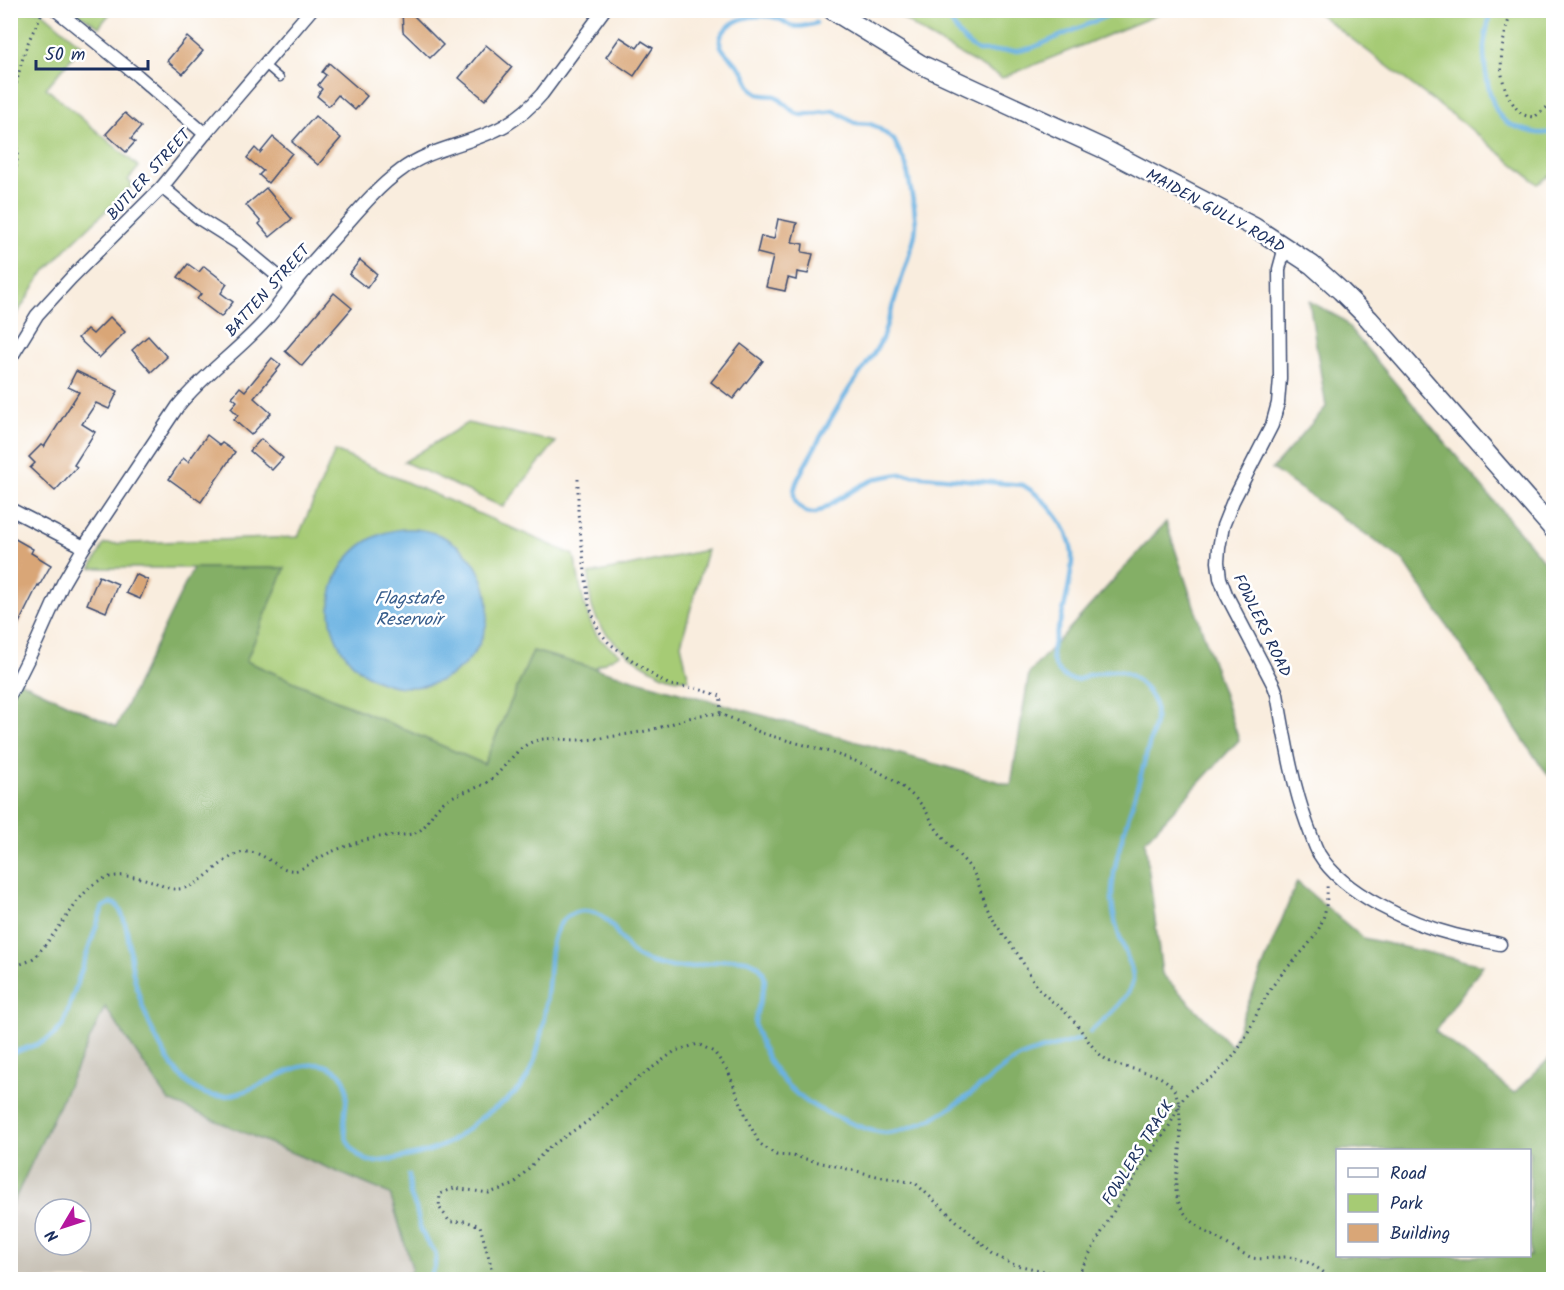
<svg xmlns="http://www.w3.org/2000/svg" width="1564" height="1290" font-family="Kalam,sans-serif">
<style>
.industrial{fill:#c9c3b8;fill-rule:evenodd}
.green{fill:#a6cb74;stroke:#607d69;stroke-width:1.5}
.forest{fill:#84af66;stroke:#506f62;stroke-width:1.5;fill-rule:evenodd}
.water{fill:#6bb2e2;stroke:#4370a0;stroke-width:1.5}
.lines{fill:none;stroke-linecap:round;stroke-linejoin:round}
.stream{stroke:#6bb2e2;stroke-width:4.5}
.building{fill:#d9a677}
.lane-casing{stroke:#3c4c71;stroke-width:9}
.street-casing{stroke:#3c4c71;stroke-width:15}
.secondary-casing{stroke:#3c4c71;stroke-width:21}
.path{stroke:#3c4c71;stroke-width:3;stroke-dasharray:1.5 4.5;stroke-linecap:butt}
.lane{stroke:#fff;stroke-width:6}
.street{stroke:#fff;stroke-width:12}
.secondary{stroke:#fff;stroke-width:18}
.labels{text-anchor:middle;stroke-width:5;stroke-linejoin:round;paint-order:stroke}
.street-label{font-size:16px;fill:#1b2f5e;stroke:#fff}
.water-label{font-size:18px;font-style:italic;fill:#375d8c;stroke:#fff}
</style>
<rect width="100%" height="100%" fill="#fff"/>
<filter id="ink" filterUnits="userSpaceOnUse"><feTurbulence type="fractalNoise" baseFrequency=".0167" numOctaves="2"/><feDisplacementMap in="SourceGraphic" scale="12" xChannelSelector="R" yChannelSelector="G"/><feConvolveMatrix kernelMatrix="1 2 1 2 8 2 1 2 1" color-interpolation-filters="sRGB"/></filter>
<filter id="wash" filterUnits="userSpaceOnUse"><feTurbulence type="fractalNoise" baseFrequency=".008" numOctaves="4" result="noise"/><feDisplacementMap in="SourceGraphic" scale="24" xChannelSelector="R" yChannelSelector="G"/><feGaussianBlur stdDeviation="1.35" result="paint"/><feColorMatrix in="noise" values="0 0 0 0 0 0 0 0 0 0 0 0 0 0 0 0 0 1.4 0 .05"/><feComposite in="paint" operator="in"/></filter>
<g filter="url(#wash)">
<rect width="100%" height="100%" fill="#f9edde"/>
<path class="industrial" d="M105,1006l64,95 221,93 22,75 -6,11h-395v-73zM45,1209h36v36h-36z"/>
<g class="green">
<polygon points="11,10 41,11 82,46 46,88 139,167 128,180 133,185 69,246 40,277 11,324"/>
<polygon points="74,11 112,10 112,11 99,27"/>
<polygon points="893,11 1167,11 1002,78 926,35"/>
<polygon points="1315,11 1553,11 1553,173 1538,184 1473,131"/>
<polygon points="467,423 556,442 503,507 404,462"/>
<path d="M335,451l239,104c5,22 11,69 27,85 6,5 13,10 19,14l-23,12 -2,3 -62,-18 -49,113 -238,-103 39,-93h-194l13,-24 194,-7z"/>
<path d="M707,550l-26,94 8,36c-7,-1 -16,-1 -23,-4 -29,-12 -65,-38 -74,-69 -3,-11 -2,-23 -3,-33z"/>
</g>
<g class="forest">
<polygon points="1309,301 1342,319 1553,572 1553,780 1539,763 1403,560 1272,469 1326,407"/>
<path d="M1166,522l73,218 -94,101 17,133 69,72 66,-164 66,56 120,27 -48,66 79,62 39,-38v224h-1146l5,-11 -22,-74 -221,-93 -64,-94 -94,200v-530l105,50 77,-159h92l-39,93 238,103 49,-113 478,134 18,-112zM1338,1150h192v106h-192z"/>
</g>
<circle class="water" cx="409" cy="608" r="79"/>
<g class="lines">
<g class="stream">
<polyline points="944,10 959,35 969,45 978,51 1018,51 1032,48 1121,10"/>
<path d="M1490,10c-1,13 -5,25 -6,37 0,20 5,62 21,74 5,4 11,6 17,8 11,3 21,7 32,2"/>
<path d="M816,23c-7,2 -15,5 -23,3 -6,-1 -10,-6 -16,-8 -15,-4 -38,-2 -49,9 -21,19 4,29 15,44 5,7 6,19 15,23 5,2 13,1 18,2l19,17 7,2 33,-4 20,12 15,1 7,3 17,13 12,25 8,41 2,18 -1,10 -3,12 -30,93c-9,18 -22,34 -33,50 -16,25 -30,51 -44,76 -4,9 -12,20 -11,30 1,12 12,19 22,18l46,-28 16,-7 22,-4 123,11c22,13 47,41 49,68 1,17 -6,47 -10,63 -3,11 -11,30 -10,40 1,11 11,24 24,24 4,0 9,-4 13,-5 7,-1 15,-3 22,-4 19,-3 38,18 44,34 1,5 0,13 0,18 -7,25 -13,50 -21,75 -9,32 -23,69 -22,102 1,16 6,34 12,49 3,9 10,20 9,31 -3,18 -30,40 -43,52"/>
<path d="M10,1054c24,-10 36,-8 53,-29l36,-107 4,-11 8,-4 6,2c14,22 11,48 17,72 9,37 37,113 80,119 37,5 81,-41 113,-30 34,13 13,42 18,66 2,14 15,29 29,30 1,0 14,-2 15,-2 19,-4 40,-7 57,-16 14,-7 24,-18 36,-27 8,-6 17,-11 25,-17 5,-5 12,-11 16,-16 18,-26 23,-77 26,-108 1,-14 1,-32 7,-45 5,-11 16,-21 29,-20 23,1 30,21 43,37 6,8 15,12 25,15 12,4 24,5 37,4 19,-3 49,-14 66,-3 21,14 -3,43 -1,62 1,5 3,10 5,15 12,33 37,60 70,73 15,6 33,16 49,18 11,2 19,-1 29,-4 30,-9 53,-27 77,-45 10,-8 19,-17 30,-23 19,-11 43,-13 64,-21"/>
<polyline points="409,1175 410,1194 416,1208 420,1227 426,1241 435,1252 436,1258 434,1269 428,1280"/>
</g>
</g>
<g id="blocks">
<g class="building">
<polygon points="402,10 408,10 443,45 430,58 403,32"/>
<polygon points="187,37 203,51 183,74 167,61"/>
<polygon points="620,37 637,48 642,41 653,48 634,76 606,57"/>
<polygon points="486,45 512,67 485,100 459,78"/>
<polygon points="329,63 367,96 355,110 338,95 329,106 317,96 322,89 318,85 326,75 322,72"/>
<polygon points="125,113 141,127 131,139 135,142 126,152 106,134"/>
<polygon points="315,116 341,138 318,165 292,142"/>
<polygon points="273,137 292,153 268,183 259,175 263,171 247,158 255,148 260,153"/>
<polygon points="266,188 292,219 270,237 259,224 261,222 246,205"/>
<polygon points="778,219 797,223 792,242 803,244 802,252 813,254 808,274 797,272 796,280 788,278 785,291 766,287 773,257 757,253 761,236 774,239"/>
<polygon points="360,260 377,274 367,288 349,274"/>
<polygon points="188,264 199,272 204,266 227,284 221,293 233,302 221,317 197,299 201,294 178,277"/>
<polygon points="334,293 352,308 302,366 285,351"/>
<polygon points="110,317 125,332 99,358 78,338 87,329 93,334"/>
<polygon points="148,336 167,357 151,372 132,350"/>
<polygon points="741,344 763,361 733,399 711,382"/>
<polygon points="272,358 281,365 254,398 271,413 251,435 234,420 238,415 231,408 237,401 232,397 240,387 245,391"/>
<polygon points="76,371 118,391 109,409 96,403 82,424 95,432 74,465 77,467 55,491 30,468 35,463 29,457 41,445 44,447 79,392 68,387"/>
<polygon points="207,435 220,445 222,443 235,452 201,502 169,479 183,458 188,462"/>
<polygon points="261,439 283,458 272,470 250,451"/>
<polygon points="10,536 33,549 31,553 51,565 39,586 38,585 10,641"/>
<polygon points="135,574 148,580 140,599 126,593"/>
<polygon points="99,576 118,584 106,612 87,604"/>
</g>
</g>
</g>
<g filter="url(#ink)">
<use href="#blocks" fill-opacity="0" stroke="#3c4c71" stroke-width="1.5"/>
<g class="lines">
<defs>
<polyline id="lane" points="265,65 280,78"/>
<g id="street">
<polyline points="56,10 138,76 205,134"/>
<polyline points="162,187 200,219 238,243 291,287"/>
<path d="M1285,247l-6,22 1,109 -2,25 -6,22 -39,76 -10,25 -4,22 -1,14 2,16 6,16 48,92 3,8c8,44 15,89 30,130 4,10 7,21 12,30 24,40 92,70 136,81 15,4 30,6 45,9"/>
<polyline points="10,359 37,315 71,278 162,187 205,134 311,10"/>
<polyline points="10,509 84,547"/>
<path d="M10,695l27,-54 26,-58 21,-36 94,-141c26,-32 60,-55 88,-86 9,-10 17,-22 25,-32 13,-17 28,-33 42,-49 21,-23 41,-49 67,-68 31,-24 70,-26 104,-45 15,-9 27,-19 38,-32l62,-84"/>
</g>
<polyline id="secondary" points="832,10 920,64 1104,149 1254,227 1312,265 1341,291 1369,319 1554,530"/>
</defs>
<use href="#lane" class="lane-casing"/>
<use href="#street" class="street-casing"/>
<use href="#secondary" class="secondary-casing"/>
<g class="path">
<path d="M1512,10c-10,29 -18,65 0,92 7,11 10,14 22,15l12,-9 8,-9"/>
<polyline points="1077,12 1080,10"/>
<polyline points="10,76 20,71"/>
<path d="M10,184c15,-26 1,-55 4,-83 1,-17 9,-47 16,-63 4,-9 9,-17 12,-26"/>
<polyline points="578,479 578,513 589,605 599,631 609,643 655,677 670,685 695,688 721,696 720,715"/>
<path d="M10,968l19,-7 6,-4c13,-15 24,-30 35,-45 8,-11 16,-23 27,-30 16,-10 38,-6 55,-1 7,3 15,8 23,8 28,1 45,-34 70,-37 20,-2 33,21 52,18 8,-2 15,-8 22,-12 7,-4 14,-7 22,-10 12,-4 25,-9 38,-11 11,-2 22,-1 33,-3 15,-4 17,-18 27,-28 14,-14 34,-14 50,-25 17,-12 27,-36 49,-41 13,-3 27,0 40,0 8,0 17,-1 24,-2 19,-3 38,-5 56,-10 18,-5 36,-14 55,-14 18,0 35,15 52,20 53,16 114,25 154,68 9,9 13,23 22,33 9,13 23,23 32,37 7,11 8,26 14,37 7,15 18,27 27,40 10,13 16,29 26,41 9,10 21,17 30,27 14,14 20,32 37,43 20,12 51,8 66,28 6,9 6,21 7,31 1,14 1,27 -1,40 -1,8 -3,16 -3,24 -2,28 19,43 41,55 11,7 23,14 35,20 12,2 22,-1 34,-1 18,0 34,12 47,23"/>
<polyline points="495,1280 480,1226 465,1221 450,1222 439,1207 440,1194 454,1188 489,1193 513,1185 548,1148 588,1121 618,1093 675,1051 698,1044 714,1052 728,1071 748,1121 759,1143 776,1155 793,1156 877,1176 915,1183 994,1255 1012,1264 1076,1278"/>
<path d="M1075,1280c20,-36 40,-72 62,-107 10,-15 21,-30 31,-45 6,-10 10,-22 17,-32 7,-9 20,-14 30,-21 5,-5 11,-11 16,-16 16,-19 23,-43 36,-64 26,-45 63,-51 60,-112"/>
</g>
<use href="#lane" class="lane"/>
<use href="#street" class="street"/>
<use href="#secondary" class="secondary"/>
</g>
</g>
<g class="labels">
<g class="street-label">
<text transform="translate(148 174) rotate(-48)" y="6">BUTLER STREET</text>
<text transform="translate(1216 210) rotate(29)" y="6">MAIDEN GULLY ROAD</text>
<text transform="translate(267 290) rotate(-48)" y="6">BATTEN STREET</text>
<text transform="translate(1263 625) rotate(64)" y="6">FOWLERS ROAD</text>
<text transform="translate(1137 1152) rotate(-58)" y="6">FOWLERS TRACK</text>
</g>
<g class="water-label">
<text x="409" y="604">Flagstafe<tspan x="409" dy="21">Reservoir</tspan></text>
</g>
</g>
<rect width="1564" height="1290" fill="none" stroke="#fff" stroke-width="36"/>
<rect x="1336" y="1149" width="195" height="108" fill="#ffffff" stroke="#a4acbf" stroke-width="1.5"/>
<rect x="1348" y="1168" width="30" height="9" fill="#ffffff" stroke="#a4acbf" stroke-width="1.5"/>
<text x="1390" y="1179" font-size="18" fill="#1b2f5e">Road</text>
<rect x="1348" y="1194" width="30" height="18" fill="#a6cb74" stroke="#a4acbf" stroke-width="1.5"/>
<text x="1390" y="1209" font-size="18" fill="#1b2f5e">Park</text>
<rect x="1348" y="1224" width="30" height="18" fill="#d9a677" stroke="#a4acbf" stroke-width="1.5"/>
<text x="1390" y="1239" font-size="18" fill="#1b2f5e">Building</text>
<g transform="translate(63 1227) rotate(231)"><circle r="28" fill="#ffffff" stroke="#a4acbf" stroke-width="1.5"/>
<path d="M0-4.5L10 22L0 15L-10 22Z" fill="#b5179e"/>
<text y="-9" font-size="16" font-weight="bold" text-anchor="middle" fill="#1b2f5e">N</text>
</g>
<path d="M36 60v9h112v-9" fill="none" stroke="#1b2f5e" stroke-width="3"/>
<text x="45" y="60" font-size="18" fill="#1b2f5e" stroke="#ffffff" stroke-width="4.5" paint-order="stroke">50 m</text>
</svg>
